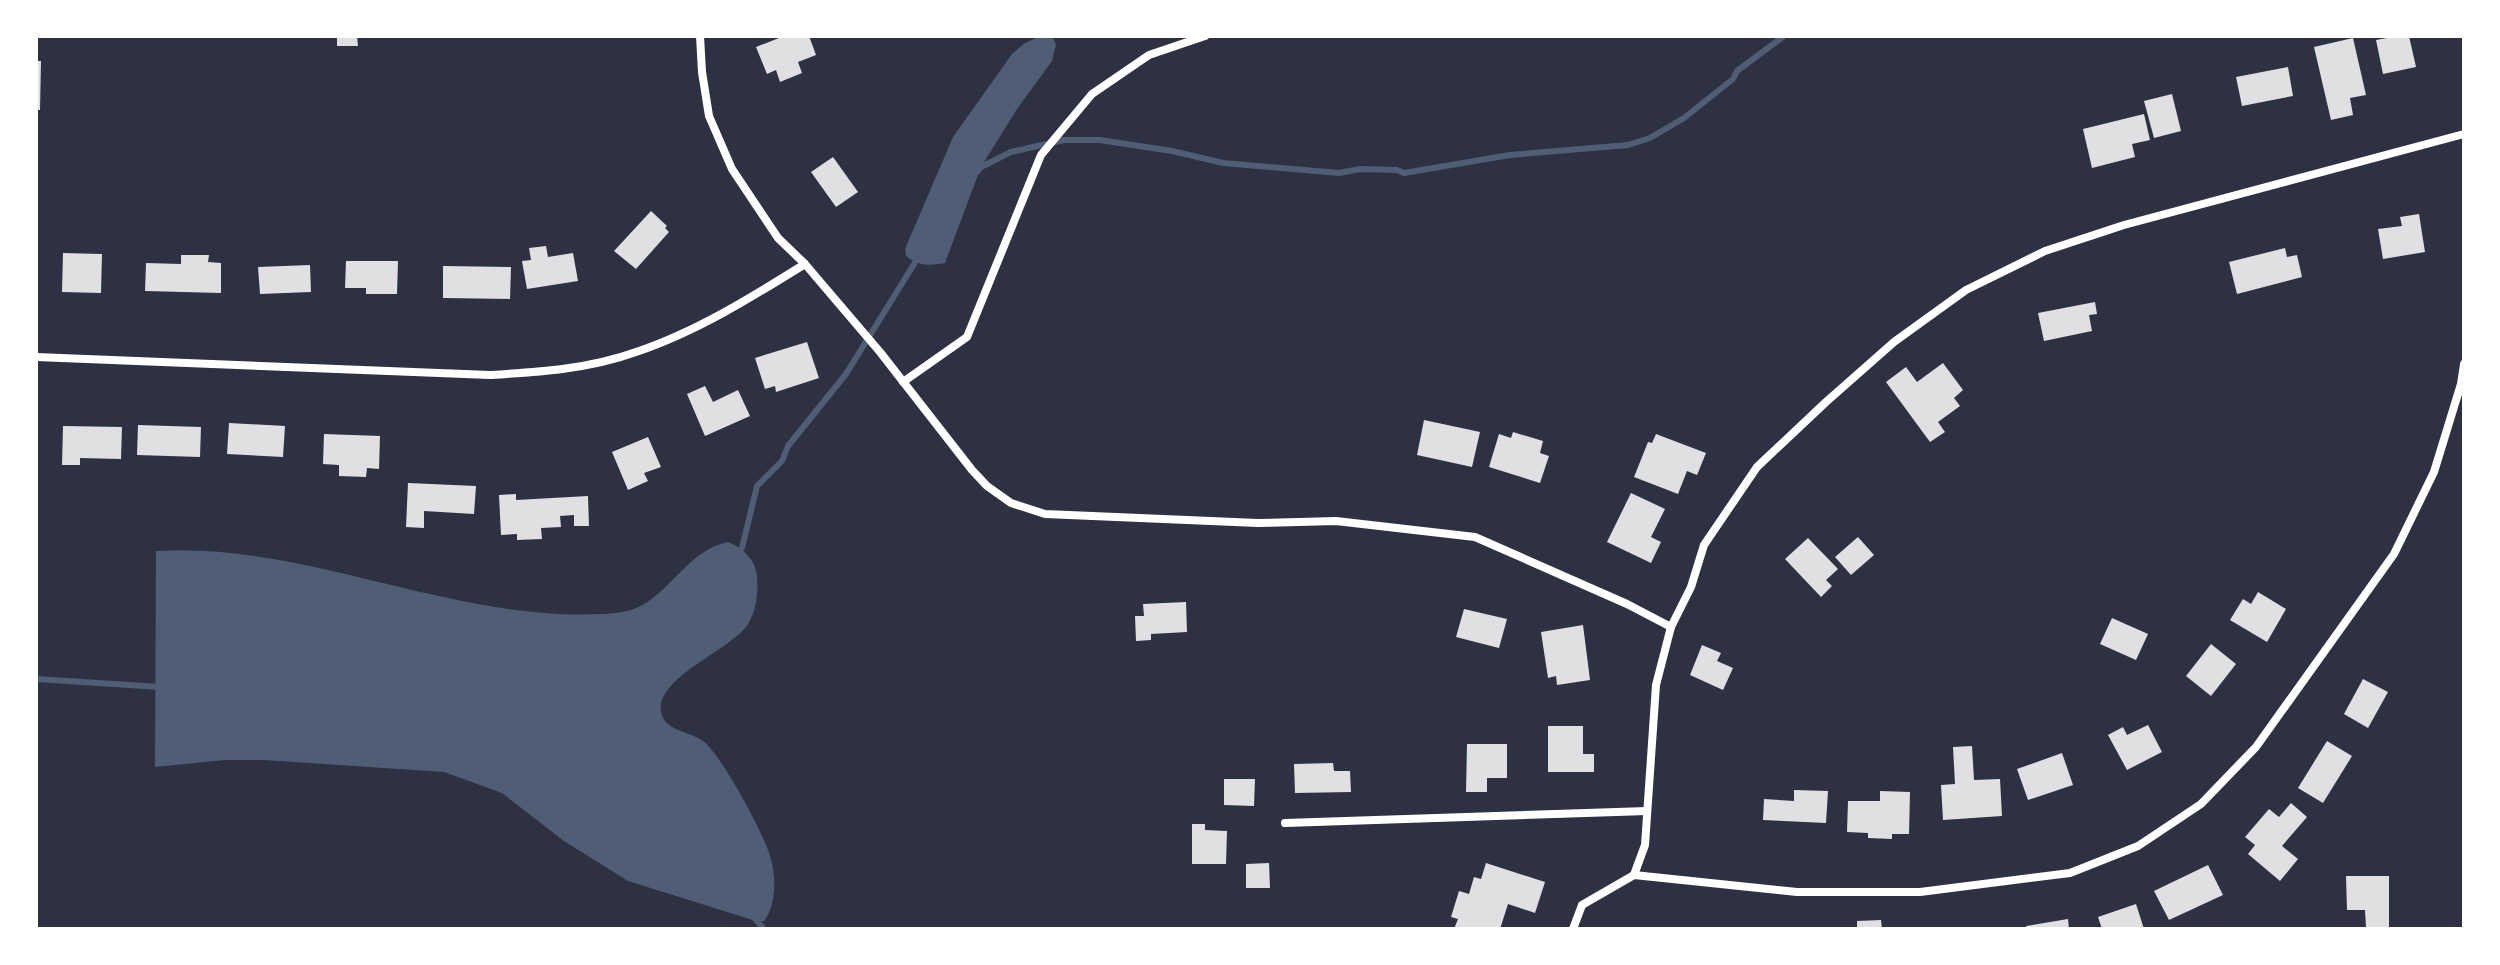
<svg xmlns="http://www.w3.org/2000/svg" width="2500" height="965" font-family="'Nunito Sans',sans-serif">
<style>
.water{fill:#4f5d75}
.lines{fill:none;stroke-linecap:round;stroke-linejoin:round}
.stream{stroke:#4f5d75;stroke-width:6}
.building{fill:#e0e0e3}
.minor{stroke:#fff;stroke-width:8}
</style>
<rect width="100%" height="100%" fill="#2d3142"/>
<g class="water">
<path d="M1052,36l4,9 -4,16 -35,48 -36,58 -36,96c-15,3 -27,3 -39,-7l-1,-7 48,-112 59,-83 13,-11 14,-6z"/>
<path d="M728,542c15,6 28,18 29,35 1,16 0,32 -9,47 -15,25 -92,53 -87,87 2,20 29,20 42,30 18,13 61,93 67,115 6,18 7,49 -6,65h-8l-128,-40 -64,-40 -62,-48 -58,-21 -180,-12h-39l-70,7 1,-216c150,-9 294,70 444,63 13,0 29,-2 41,-8 32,-18 50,-57 87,-64z"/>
</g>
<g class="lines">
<g class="stream">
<polyline points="978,171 981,167 1011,152 1064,140 1100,140 1172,151 1223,163 1339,173 1360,169 1397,170 1404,173 1510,155 1628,145 1650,138 1684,118 1733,79 1737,71 1784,36"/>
<polyline points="738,553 742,548 757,486 782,461 788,446 846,374 919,256"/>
<polyline points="36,679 160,687"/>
<polyline points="751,914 764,929"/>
</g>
</g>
<g class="building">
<polygon points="337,36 357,36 358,46 337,46"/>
<polygon points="784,36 809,36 816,55 798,62 802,73 780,82 776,70 767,74 756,47"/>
<polygon points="2398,36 2409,36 2416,67 2383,74 2376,40"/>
<polygon points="2353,38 2366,95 2350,98 2353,115 2331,120 2314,47"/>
<polygon points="36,61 41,61 40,110 36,110"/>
<polygon points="2288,67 2293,96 2242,106 2236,77"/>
<polygon points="2172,94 2181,131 2154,138 2144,101"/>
<polygon points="2144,114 2150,140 2132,144 2135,157 2092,168 2083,129"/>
<polygon points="833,157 858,192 836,207 811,172"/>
<polygon points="651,211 667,226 665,228 669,232 636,269 614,251"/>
<polygon points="2419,214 2425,252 2383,259 2378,229 2402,226 2400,217"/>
<polygon points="546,246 548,257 573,253 578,281 527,289 522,261 531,260 529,248"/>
<polygon points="2285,248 2287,257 2297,255 2302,277 2237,294 2229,262"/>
<polygon points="63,253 102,254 101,293 62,292"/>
<polygon points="181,255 209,255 208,262 221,263 221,293 145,291 146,263 181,264"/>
<polygon points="346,261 398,261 397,294 366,294 366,288 345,288"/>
<polygon points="310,265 311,292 260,294 258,267"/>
<polygon points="443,266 511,267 510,299 443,298"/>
<polygon points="2095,302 2097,314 2089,315 2092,331 2044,341 2038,313"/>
<polygon points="807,342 819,378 776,392 775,386 765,389 755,358"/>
<polygon points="1943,363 1963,390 1954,398 1960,406 1938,422 1945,432 1930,442 1886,382 1906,367 1917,382"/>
<polygon points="705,386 713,402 738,390 750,416 705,436 687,394"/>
<polygon points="1424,420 1480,432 1472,467 1417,455"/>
<polygon points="229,423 285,426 283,457 227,454"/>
<polygon points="138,425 201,427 200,457 137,455"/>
<polygon points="63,426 122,427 121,459 80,458 80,465 62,465"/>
<polygon points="1513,432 1543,441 1540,453 1549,456 1540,483 1489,467 1499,434 1511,438"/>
<polygon points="324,434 380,436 379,469 367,468 366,477 339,476 339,465 323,464"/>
<polygon points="1656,434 1706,453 1697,475 1687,471 1678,494 1634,477 1648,442 1652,443"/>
<polygon points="648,437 661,467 644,473 648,481 628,490 612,452"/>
<polygon points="408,483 476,486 474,514 424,511 424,528 406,527"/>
<polygon points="1631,493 1665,509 1651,537 1661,542 1651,563 1607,542"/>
<polygon points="516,494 516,500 588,496 589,526 574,526 574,515 560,516 561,527 541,528 542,539 517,540 517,534 501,535 499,495"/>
<polygon points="1858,537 1874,555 1851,575 1835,557"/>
<polygon points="1808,538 1838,569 1826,580 1832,586 1821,597 1785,559"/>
<polygon points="2258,592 2286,609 2267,642 2230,620 2243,599 2251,604"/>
<polygon points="1186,602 1187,632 1151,634 1151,640 1136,641 1135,616 1144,616 1143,604"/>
<polygon points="1464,609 1507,619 1499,648 1456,637"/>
<polygon points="2112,618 2148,634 2136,660 2100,644"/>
<polygon points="1583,625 1590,680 1557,685 1556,676 1548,678 1541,632"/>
<polygon points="2211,644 2236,664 2211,696 2186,676"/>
<polygon points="1702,645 1721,653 1717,661 1733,668 1723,690 1690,675"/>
<polygon points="2363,679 2388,692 2368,728 2344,714"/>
<polygon points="2148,725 2162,752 2127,770 2108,735 2123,727 2127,735"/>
<polygon points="1548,726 1583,726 1583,754 1594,754 1594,772 1548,772"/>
<polygon points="2327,741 2352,756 2323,803 2298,788"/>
<polygon points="1467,744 1507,744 1507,778 1487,778 1487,792 1466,792"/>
<polygon points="1972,746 1974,780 2000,779 2002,816 1943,820 1941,785 1955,784 1953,747"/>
<polygon points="2062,753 2073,785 2028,800 2017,769"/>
<polygon points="1333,763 1334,771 1350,771 1351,792 1295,793 1294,764"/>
<polygon points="1224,779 1255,779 1254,806 1224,805"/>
<polygon points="1794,790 1828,791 1826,823 1763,820 1764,799 1794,801"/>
<polygon points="1880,791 1910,792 1909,834 1892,834 1892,839 1868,838 1868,833 1847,832 1848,801 1880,801"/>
<polygon points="2291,803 2307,817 2282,846 2298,859 2280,881 2248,854 2255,845 2245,837 2269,809 2279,817"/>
<polygon points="1192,824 1205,824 1205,830 1227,831 1226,864 1192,864"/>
<polygon points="1269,863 1270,888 1246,888 1246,864"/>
<polygon points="1486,863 1545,882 1535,913 1508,904 1500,929 1454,929 1458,919 1451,917 1459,891 1469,894 1474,877 1481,879"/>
<polygon points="2208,865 2223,895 2169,920 2154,891"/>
<polygon points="2346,876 2389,876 2389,927 2366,927 2365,910 2347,910"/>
<polygon points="2136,904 2144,929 2102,929 2098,917"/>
<polygon points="2068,919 2069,929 2026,929 2026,926"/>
<polygon points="1881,920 1882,929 1857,929 1857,921"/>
</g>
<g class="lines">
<g class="minor">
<polyline points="700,36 702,72 709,116 732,169 778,238 805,264 880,352 972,470 987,486 1011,503 1045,514 1258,523 1336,521 1475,537 1627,604 1671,627"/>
<path d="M36,357l454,18c49,-3 99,-6 146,-23 60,-20 116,-55 169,-88"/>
<polyline points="903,382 967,337 1041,155 1092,94 1149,55 1205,36"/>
<polyline points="1285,823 1647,811"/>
<polyline points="1634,875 1645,845 1656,685 1671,627 1691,587 1704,545 1757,467 1826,402 1894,342 1966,290 2045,251 2124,225 2464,134"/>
<polyline points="1634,875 1797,892 1920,892 2070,873 2138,846 2201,804 2256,747 2394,554 2434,472 2461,384 2464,364"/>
<polyline points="1573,929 1582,905 1634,875"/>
</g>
</g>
<rect width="2500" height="965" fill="none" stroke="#ffffff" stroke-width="76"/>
</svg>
